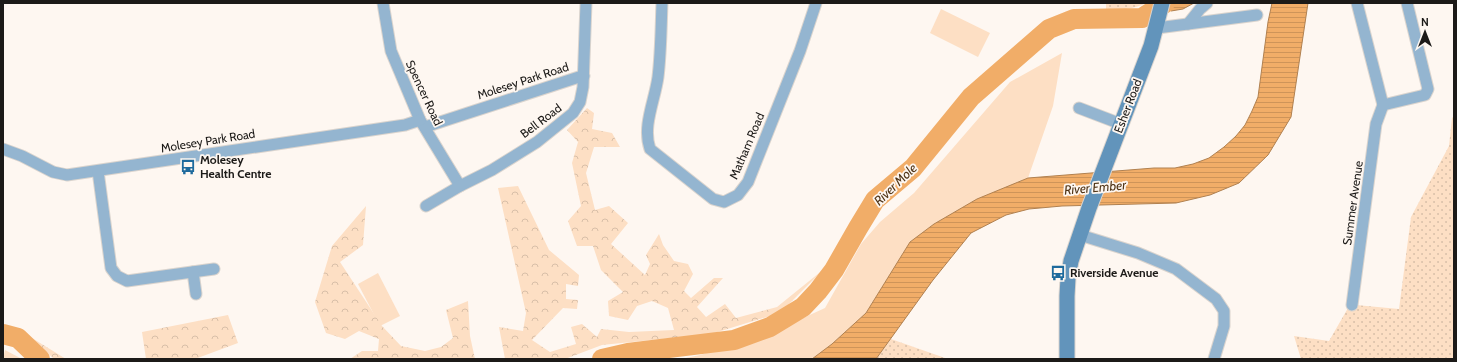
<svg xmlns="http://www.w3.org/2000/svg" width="1457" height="362" font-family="Cabin,sans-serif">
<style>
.grass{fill:#fddfc4}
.forest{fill:url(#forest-crowns)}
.park{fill:url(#park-dots)}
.water{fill:url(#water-rules);stroke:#b18150}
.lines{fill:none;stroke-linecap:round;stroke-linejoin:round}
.river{stroke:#f1ad68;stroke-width:20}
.minor-casing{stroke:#dad4ce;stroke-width:13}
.secondary-casing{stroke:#dad4ce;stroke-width:17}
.minor{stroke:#94b5d0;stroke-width:11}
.secondary{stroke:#6294bb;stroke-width:15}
.labels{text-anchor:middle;stroke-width:3.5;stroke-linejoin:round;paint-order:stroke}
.street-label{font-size:12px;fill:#1c1a18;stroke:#fef7f1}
.poi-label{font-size:12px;font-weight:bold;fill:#1c1a18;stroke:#fef7f1;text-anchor:start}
.water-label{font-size:13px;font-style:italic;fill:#513517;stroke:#fef7f1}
</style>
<defs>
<pattern id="forest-crowns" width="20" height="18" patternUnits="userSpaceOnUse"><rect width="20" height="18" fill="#fddfc4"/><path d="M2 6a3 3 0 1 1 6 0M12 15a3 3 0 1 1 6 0" fill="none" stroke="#d8bfa8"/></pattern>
<pattern id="park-dots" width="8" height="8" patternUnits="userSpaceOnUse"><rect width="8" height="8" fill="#fddfc4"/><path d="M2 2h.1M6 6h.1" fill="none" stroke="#d8bfa8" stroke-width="1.8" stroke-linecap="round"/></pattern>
<pattern id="water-rules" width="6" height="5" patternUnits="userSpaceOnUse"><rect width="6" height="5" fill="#f1ad68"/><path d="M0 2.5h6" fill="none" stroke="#ce9459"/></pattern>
</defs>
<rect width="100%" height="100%" fill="#fef7f1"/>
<g class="grass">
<polygon points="941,9 990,33 978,57 930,33"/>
<polygon points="1062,53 1053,106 1028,178 977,199 934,224 910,242 866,313 832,344 812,359 681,359 700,355 770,333 825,308 861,244 880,222 914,193 1010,82"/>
<polygon points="378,273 400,316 380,326 358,284"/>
<polygon points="5,350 22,359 3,359"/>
</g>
<g class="forest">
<polygon points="587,108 594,113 592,129 612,133 620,147 594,147 586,173 595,210 609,206 628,223 611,244 645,275 650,264 646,255 659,234 663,245 674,261 688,264 693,274 684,291 691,298 714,278 723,278 697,307 706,317 725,304 736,318 777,307 824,269 780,313 711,334 602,345 565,359 505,359 499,327 523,331 526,313 498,188 518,186 549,250 579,275 578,286 566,284 566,299 578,300 577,309 563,308 532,340 550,352 576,344 571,327 582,324 597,337 601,329 629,332 674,330 668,308 652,301 637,306 628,320 609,316 608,301 623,292 601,270 593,246 577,246 568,221 581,206 572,163 578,142 567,130"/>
<polygon points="366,206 363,245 340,262 382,326 401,346 425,351 441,347 453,338 446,310 468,301 470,336 475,359 350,359 362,351 378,351 379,339 359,331 345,339 326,333 315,302 332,246"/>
<polygon points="228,315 238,343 195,359 146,359 142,332"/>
<polygon points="32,338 66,359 54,359"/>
</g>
<g class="park">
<path d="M1106,3h41c-14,6 -27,7 -41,8z"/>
<polygon points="1454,116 1454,359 1301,359 1294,336 1329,341 1348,308 1356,305 1399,309 1411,217 1449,146 1452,118"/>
<polygon points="891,339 948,359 876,359"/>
</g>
<g class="water">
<polygon points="1173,3 1194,3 1183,9 1171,11"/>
<polygon points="1272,3 1308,3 1291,117 1268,155 1239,183 1210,195 1176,203 1062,206 1029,209 1006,215 971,233 933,280 876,359 812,359 832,344 866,313 910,242 934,224 977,199 1028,178 1154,168 1175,168 1193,164 1209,158 1224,147 1236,136 1245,125 1252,111 1258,97 1268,22"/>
</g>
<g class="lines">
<g class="river">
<polyline points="3,334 18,338 40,359"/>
<polyline points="602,359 628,353 734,340 770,327 803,307 818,291 834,270 858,228 875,200 913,168 971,97 1049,29 1074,19 1142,18 1165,3"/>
</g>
<defs>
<g id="minor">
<polyline points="383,3 391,51 420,120 460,186"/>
<path d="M662,3c-1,25 -1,49 -4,74 -3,23 -16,49 -8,72l63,50 11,3 14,-7 10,-13 52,-131 16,-48"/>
<polyline points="1357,3 1383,105 1425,95 1428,89 1407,3"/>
<polyline points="1188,24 1200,9 1207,3"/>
<polyline points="1157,28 1257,15"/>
<polyline points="1079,108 1121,124"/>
<polyline points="425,127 579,77 584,76"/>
<polyline points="3,149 22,156 53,172 67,175 405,125 420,120"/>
<polyline points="98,171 111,268 117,276 127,281 214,269"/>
<polyline points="426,206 460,186 492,170 537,142 573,113 580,102 583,87 586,3"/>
<polyline points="1080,235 1138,253 1176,269 1216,299 1224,311 1224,326 1214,359"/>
<polyline points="193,272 196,294"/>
<polyline points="1352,305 1376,124 1383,105"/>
</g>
<polyline id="secondary" points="1067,359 1067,296 1068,278 1071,261 1089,208 1151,46 1162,3"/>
</defs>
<use href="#minor" class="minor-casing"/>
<use href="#secondary" class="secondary-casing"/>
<use href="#minor" class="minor"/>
<use href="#secondary" class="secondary"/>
</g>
<defs>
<symbol id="bus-bare" viewBox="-9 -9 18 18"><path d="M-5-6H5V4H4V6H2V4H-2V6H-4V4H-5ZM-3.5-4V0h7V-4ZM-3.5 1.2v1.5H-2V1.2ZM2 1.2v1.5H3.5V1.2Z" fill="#1e6a9d" stroke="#fef7f1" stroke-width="2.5" paint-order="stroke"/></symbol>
</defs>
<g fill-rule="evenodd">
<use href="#bus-bare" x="177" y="156" width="22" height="22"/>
<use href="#bus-bare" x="1047" y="262" width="22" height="22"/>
</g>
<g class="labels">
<g class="street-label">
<text transform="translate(523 81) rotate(-18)" y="4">Molesey Park Road</text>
<text transform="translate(424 93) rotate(65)" y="4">Spencer Road</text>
<text transform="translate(1128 106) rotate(-69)" y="4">Esher Road</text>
<text transform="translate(541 121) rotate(-37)" y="4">Bell Road</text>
<text transform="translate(208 141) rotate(-9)" y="4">Molesey Park Road</text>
<text transform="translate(747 146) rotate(-67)" y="4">Matham Road</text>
<text transform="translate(1353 203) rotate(-82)" y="4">Summer Avenue</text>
</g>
<g class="poi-label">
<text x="200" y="164">Molesey<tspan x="200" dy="14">Health Centre</tspan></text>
<text x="1070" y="277">Riverside Avenue</text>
</g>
<g class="water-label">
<text transform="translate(895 184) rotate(-44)" y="5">River Mole</text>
<text transform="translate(1095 187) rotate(-5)" y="5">River Ember</text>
</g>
</g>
<rect width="1457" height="362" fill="none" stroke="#1c1a18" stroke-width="8"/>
<g transform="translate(1425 32)" stroke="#fef7f1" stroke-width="3" paint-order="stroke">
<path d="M0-3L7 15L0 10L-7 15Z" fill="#1c1a18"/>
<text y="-6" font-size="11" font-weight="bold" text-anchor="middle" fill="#1c1a18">N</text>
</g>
</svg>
